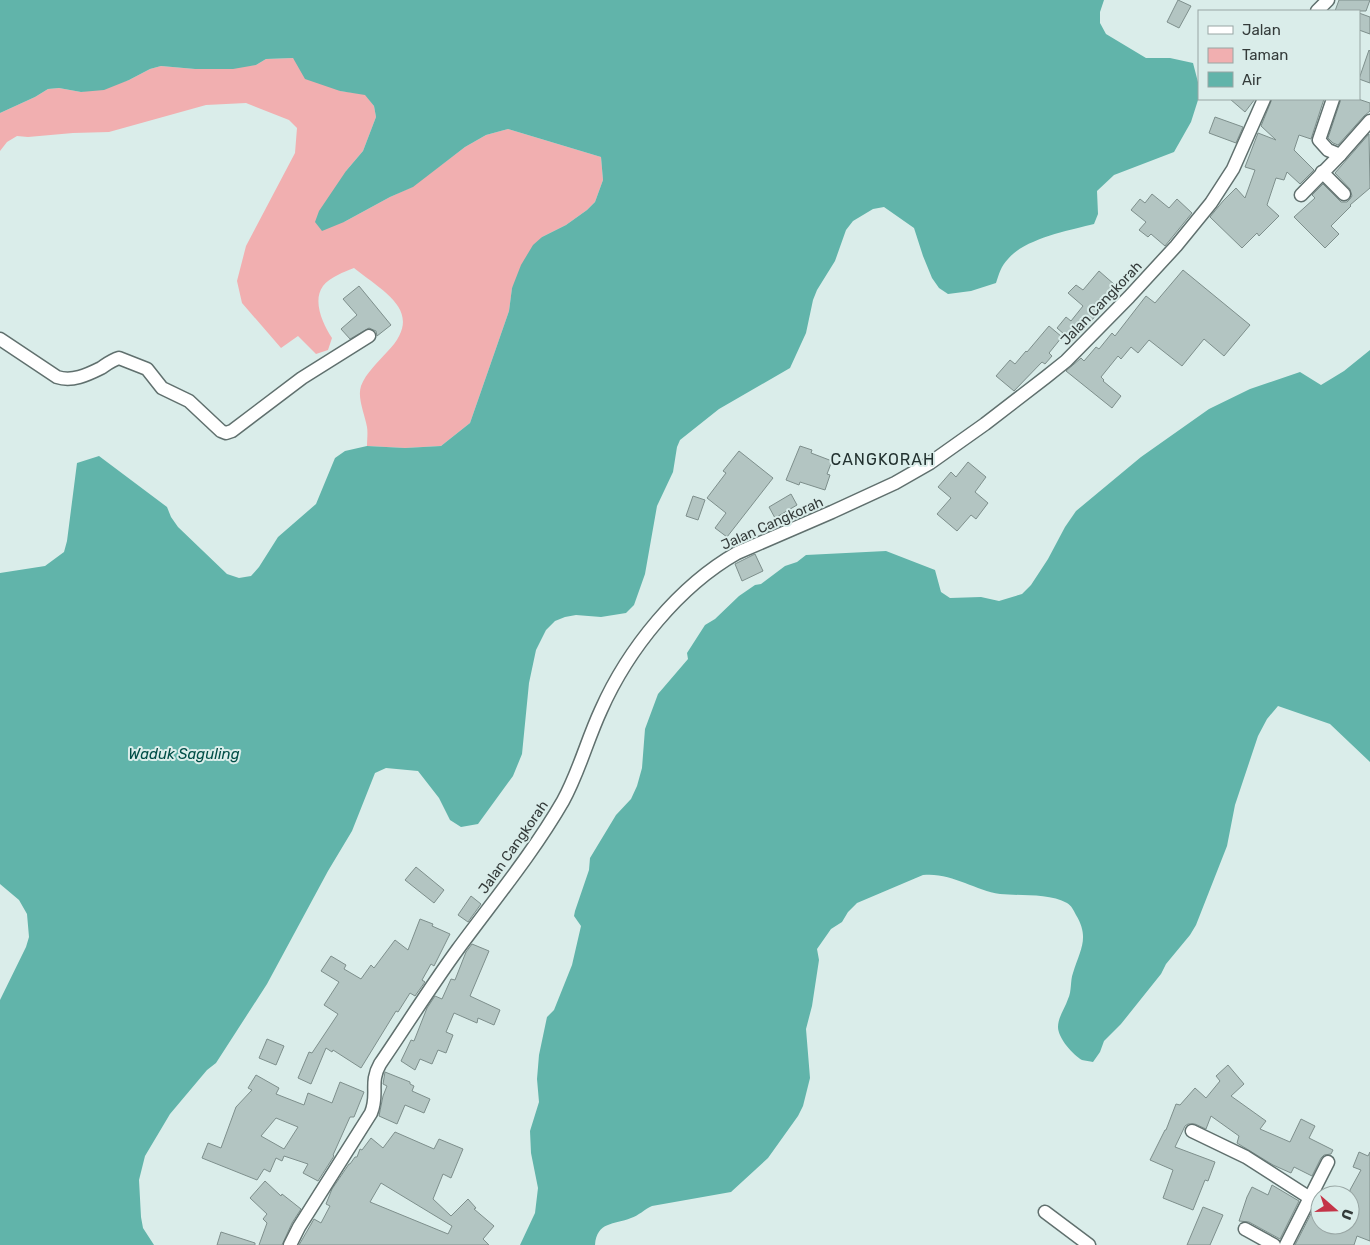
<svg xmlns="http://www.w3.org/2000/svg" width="1370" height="1245" font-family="Rubik,sans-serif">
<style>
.green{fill:#f1afb0}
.water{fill:#61b4aa}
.building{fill:#b3c5c2;stroke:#7e8f8c;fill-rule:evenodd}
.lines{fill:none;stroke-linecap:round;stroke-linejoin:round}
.minor-casing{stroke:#60706e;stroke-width:15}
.minor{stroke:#fff;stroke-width:12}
.labels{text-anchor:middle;stroke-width:4;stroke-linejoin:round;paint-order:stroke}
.street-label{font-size:14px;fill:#343b3a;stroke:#daedea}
.water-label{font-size:15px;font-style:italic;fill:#004e47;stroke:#daedea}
.quarter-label{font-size:16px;letter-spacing:1px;fill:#233230;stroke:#daedea}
</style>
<rect width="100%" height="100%" fill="#daedea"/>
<path class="green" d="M293,58l47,33 25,3 9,12 2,11 -13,34 -17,20 -2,51 46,-25 22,-10 53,-40 21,-12 22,-6 93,28 2,23 -8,22 -8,8 -21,15 -24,12 -30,51 -3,23 -39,112 -29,23 -36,2 -38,-2c0,-6 1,-13 0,-19 -2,-12 -10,-29 -6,-41 5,-13 17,-24 26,-34 39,-40 -2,-59 -33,-84 -10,4 -24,9 -31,18 -11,15 0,38 9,52l-4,12 -12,4 -18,-18 -17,12 -39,-45 -5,-22 9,-35 49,-93 2,-25 -8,-8 -43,-17 -40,2 -97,27 -36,1 -45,4 -11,-1 -10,6 -7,9v-38l35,-16 13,-8 11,-1 22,4 48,-12 21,-11 11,-3 34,3 61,-4 10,-6z"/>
<g class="water">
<path d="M0,0h1104l-4,12v11l6,11 40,24h24l23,5 6,23 -1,14 -7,22 -17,30 -60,23 -17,16 1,23 -4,10c-24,6 -70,15 -86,35 -7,7 -9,15 -12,24l-25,8 -23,3 -9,-6 -7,-10 -9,-22 -9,-28 -30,-21 -11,2 -20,12 -7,9 -11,31 -18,29 -4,10 -7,33 -16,35 -71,41 -39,31 -3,7 -4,25 -16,34 -12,68 -11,31 -8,8 -25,4 -25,-2 -11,2 -10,4 -9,9 -10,20 -7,33 -7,71 -9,22 -35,48 -17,3 -11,-7 -11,-22 -21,-27 -32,-3 -11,5 -23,58 -24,40 -61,113 -51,79 -9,7 -37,44 -25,42 -6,24 2,37 2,11 11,17h-154v-245l26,-53 3,-10 -2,-23 -8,-14 -19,-16v-311l45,-7 19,-14 3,-11 10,-78 22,-7 68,51 4,10 7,10 49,47 12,4 12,-2 8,-9 19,-30 38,-33 19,-46 10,-7 22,-5 38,2 36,-2 29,-23 39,-112 3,-23 9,-23 12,-20 9,-8 24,-12 21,-15 8,-8 8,-22 -2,-23 -93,-28 -22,6 -21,12 -52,40 -23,10 -46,25 -22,9 -7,-9 4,-11 27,-40 17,-20 13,-34 -2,-11 -9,-11 -25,-4 -35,-12 -12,-21 -27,1 -10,6 -23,4h-38l-34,-3 -11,3 -21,11 -25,10 -23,2 -22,-4 -11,1 -13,8 -35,16z"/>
<path d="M1370,350v412l-40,-38 -52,-18 -11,13 -9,17 -23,69 -8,41 -31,79 -6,10 -24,29 -5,10 -40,50 -17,17 -4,11 -7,10c-3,-1 -8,-1 -11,-2 -9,-5 -24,-22 -24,-33 0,-10 7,-19 10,-28 4,-8 2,-18 5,-26 7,-23 17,-35 3,-58 -2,-4 -5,-10 -9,-12 -18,-10 -47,-7 -67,-9 -26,-4 -49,-22 -77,-19l-66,28 -9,9 -6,10 -11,7 -14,20 2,11 -7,46 -6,23 4,49 -7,28 -5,10 -30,42 -37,34 -79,14c-7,3 -14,10 -21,12 -17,7 -34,3 -36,27h-75l15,-32 3,-25 -7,-35 -1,-22 9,-29 -2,-23 2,-24 8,-38 7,-7 18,-45 9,-39 -7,-10 1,-5 14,-41 1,-12 26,-43 15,-16 6,-13 5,-18 3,-39 13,-35 30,-35 -1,-6 18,-28 10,-6 24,-23 16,-11 6,-1 24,-18 12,-4 9,-7 80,-4 49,19 6,22 9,6 31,-1 18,4 23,-7 9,-9 17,-26 17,-32 11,-16 65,-54 68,-48 41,-20 50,-17 21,13 23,-14z"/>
</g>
<g class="building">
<polygon points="1178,0 1191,6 1179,28 1167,22"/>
<polygon points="1339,0 1370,0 1366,11 1335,11"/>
<polygon points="1359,13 1370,17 1370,34 1359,30"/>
<polygon points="1369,50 1370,51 1370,83 1359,79"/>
<polygon points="1230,99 1255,99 1245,112"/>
<polygon points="1272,99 1324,99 1311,139 1299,135 1294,150 1314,170 1300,184 1287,172 1284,180 1276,178 1267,205 1279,216 1259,236 1257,233 1242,248 1210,217 1223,201 1236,188 1245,198 1255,170 1245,167 1258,133 1276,140 1261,126"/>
<polygon points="1341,99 1358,99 1370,103 1370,111 1364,116 1338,145 1333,143 1328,138"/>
<polygon points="1215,117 1243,127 1236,143 1209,133"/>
<polygon points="1369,134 1370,188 1350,205 1351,206 1331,226 1339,234 1325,248 1294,217 1315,198 1312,195 1323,184 1341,202 1347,202 1350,199 1352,196 1350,189 1335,173"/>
<polygon points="1152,194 1169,208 1177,199 1192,213 1165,246 1151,234 1148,237 1139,230 1146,222 1131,210 1140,199 1145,203"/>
<polygon points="1183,270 1250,325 1224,356 1204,339 1182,366 1149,340 1138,353 1131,347 1121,359 1118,356 1101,377 1104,380 1103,381 1121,396 1112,408 1066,371 1081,358 1084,361 1096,347 1099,349 1112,333 1115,336 1146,296 1155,303"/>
<polygon points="1099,271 1115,285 1099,304 1103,307 1091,321 1089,319 1072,341 1057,328 1066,317 1071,321 1083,306 1068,293 1076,285 1083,290"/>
<polygon points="359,286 391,325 377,336 376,331 369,328 350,339 341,329 357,315 343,299"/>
<polygon points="1049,326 1062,337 1049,353 1052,356 1045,364 1042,362 1014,391 996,376 1010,360 1015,364 1026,351 1027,352"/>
<polygon points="800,446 812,450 811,453 832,461 827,474 830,475 825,490 800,482 799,485 786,480"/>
<polygon points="739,451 773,478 727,537 715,528 726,513 707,498 726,473 723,471"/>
<polygon points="968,462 986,477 975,492 988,503 976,519 971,515 957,531 937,514 951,498 938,487 951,472 956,477"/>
<polygon points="791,494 797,505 775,518 769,507"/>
<polygon points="693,496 705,500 698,520 686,516"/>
<polygon points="755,554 763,571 742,581 735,564"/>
<polygon points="416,867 444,890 434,903 405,880"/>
<polygon points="471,896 481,904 468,922 458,915"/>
<polygon points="420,919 433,924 432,926 450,934 434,966 431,964 422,980 425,982 415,996 410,993 398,1012 396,1011 361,1068 333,1050 332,1052 326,1048 311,1084 298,1078 309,1052 312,1053 338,1014 324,1005 339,982 321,971 331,956 346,965 344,969 361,979 371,965 374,968 395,940 408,950"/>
<polygon points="472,944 489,951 470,996 500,1010 494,1025 478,1018 477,1023 454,1013 446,1032 453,1035 446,1053 438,1050 432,1064 420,1059 415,1070 401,1061 411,1040 414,1041 427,1008 435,996 442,999 451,979 455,980 466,952"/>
<polygon points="267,1039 284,1046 276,1065 259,1058"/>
<polygon points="1228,1065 1244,1084 1231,1096 1266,1121 1260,1129 1290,1142 1301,1119 1315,1126 1309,1138 1333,1150 1331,1154 1324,1155 1321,1158 1312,1176 1294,1167 1291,1173 1273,1165 1237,1143 1239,1136 1211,1116 1206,1129 1195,1124 1188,1124 1185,1126 1175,1147 1215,1162 1208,1181 1205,1180 1193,1210 1163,1198 1173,1170 1150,1160 1165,1130 1166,1130 1176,1104 1180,1105 1195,1088 1206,1098 1220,1081 1216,1076"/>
<polygon points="385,1072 410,1082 410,1084 414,1086 412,1091 430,1099 424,1113 405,1105 397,1124 379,1116 383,1096 387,1086 383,1084"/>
<path d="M256,1075l23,13 -3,6 28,11 4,-12 24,10 8,-21 24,10 -10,25h-4l-17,38 1,1 -16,25 -15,-8 5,-9 -24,-8 -2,5 -6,-3 -6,14 -6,-3 -7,11 -55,-22 6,-15 13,5 15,-41 16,-17 -4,-2zM276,1118l22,9 -14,22 -23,-13z"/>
<path d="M395,1132l39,17 5,-10 24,10 -12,29 -8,-4 -10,25 18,17 17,-17 8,9 -2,1 20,17 -11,13 6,6h-190l15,-26 7,4 9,-17 -4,-2 6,-15 17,-25h1l5,-7h2l3,-8 2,1 9,-12 12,10zM381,1183l71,43 -4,8 -78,-32z"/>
<polygon points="1359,1152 1368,1156 1370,1152 1370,1241 1357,1236 1354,1245 1295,1245 1315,1206 1316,1207 1312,1216 1315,1217 1314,1219 1320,1221 1320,1225 1350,1225 1350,1190 1361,1170 1353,1167"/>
<polygon points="265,1181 281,1196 282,1194 301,1209 292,1223 282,1245 259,1245 267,1223 263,1219 267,1214 250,1198"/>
<polygon points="1272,1185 1299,1201 1280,1239 1249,1222 1239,1221 1247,1197 1252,1187 1268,1195"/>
<polygon points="1203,1207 1223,1215 1210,1245 1187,1245"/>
<polygon points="221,1232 255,1243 255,1245 217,1245"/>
</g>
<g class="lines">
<defs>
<g id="minor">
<polyline points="1317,11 1328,0"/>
<polyline points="1333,99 1319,140 1328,150 1340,155"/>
<polyline points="1322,172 1344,194"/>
<polyline points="1301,195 1340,155 1370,121"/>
<path d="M0,339l57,38c15,5 30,-2 44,-9 6,-4 11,-8 18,-10l28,11 15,19 27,13 32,30 5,2 6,-2 70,-53 67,-42"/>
<polyline points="1192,1131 1246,1157 1310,1198"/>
<polyline points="1045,1212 1089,1245"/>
<polyline points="1245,1229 1274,1245"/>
<path d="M290,1245l9,-18 72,-114c8,-19 -2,-30 9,-49 26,-38 51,-78 78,-115 36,-49 75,-96 105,-148 16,-29 24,-61 38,-91 27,-61 78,-124 136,-157l95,-41 63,-29 35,-20 55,-39 61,-47 20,-16 63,-64 47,-51 35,-43 22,-34 31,-70"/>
<polyline points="1286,1245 1328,1162"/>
</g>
</defs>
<use href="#minor" class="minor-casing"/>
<use href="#minor" class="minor"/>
</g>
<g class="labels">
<g class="street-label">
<text transform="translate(1101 303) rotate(-46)" y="5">Jalan Cangkorah</text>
<text transform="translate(772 523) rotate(-24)" y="5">Jalan Cangkorah</text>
<text transform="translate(513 847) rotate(-55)" y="5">Jalan Cangkorah</text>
</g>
<g class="water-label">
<text x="184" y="759">Waduk Saguling</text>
</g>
<g class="quarter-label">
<text x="883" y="465">CANGKORAH</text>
</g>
</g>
<rect x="1198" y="10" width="162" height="90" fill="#daedea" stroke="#98a6a4"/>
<rect x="1208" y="26" width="25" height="8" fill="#ffffff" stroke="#98a6a4"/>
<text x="1242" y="35" font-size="15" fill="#343b3a">Jalan</text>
<rect x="1208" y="48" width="25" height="15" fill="#f1afb0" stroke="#98a6a4"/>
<text x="1242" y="60" font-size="15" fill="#343b3a">Taman</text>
<rect x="1208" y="72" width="25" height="15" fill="#61b4aa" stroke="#98a6a4"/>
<text x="1242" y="85" font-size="15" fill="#343b3a">Air</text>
<g transform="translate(1335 1210) rotate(110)"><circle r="24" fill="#daedea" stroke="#98a6a4"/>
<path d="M0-4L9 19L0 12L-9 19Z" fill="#c43448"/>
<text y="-8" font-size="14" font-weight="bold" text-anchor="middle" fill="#343b3a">U</text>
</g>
</svg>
